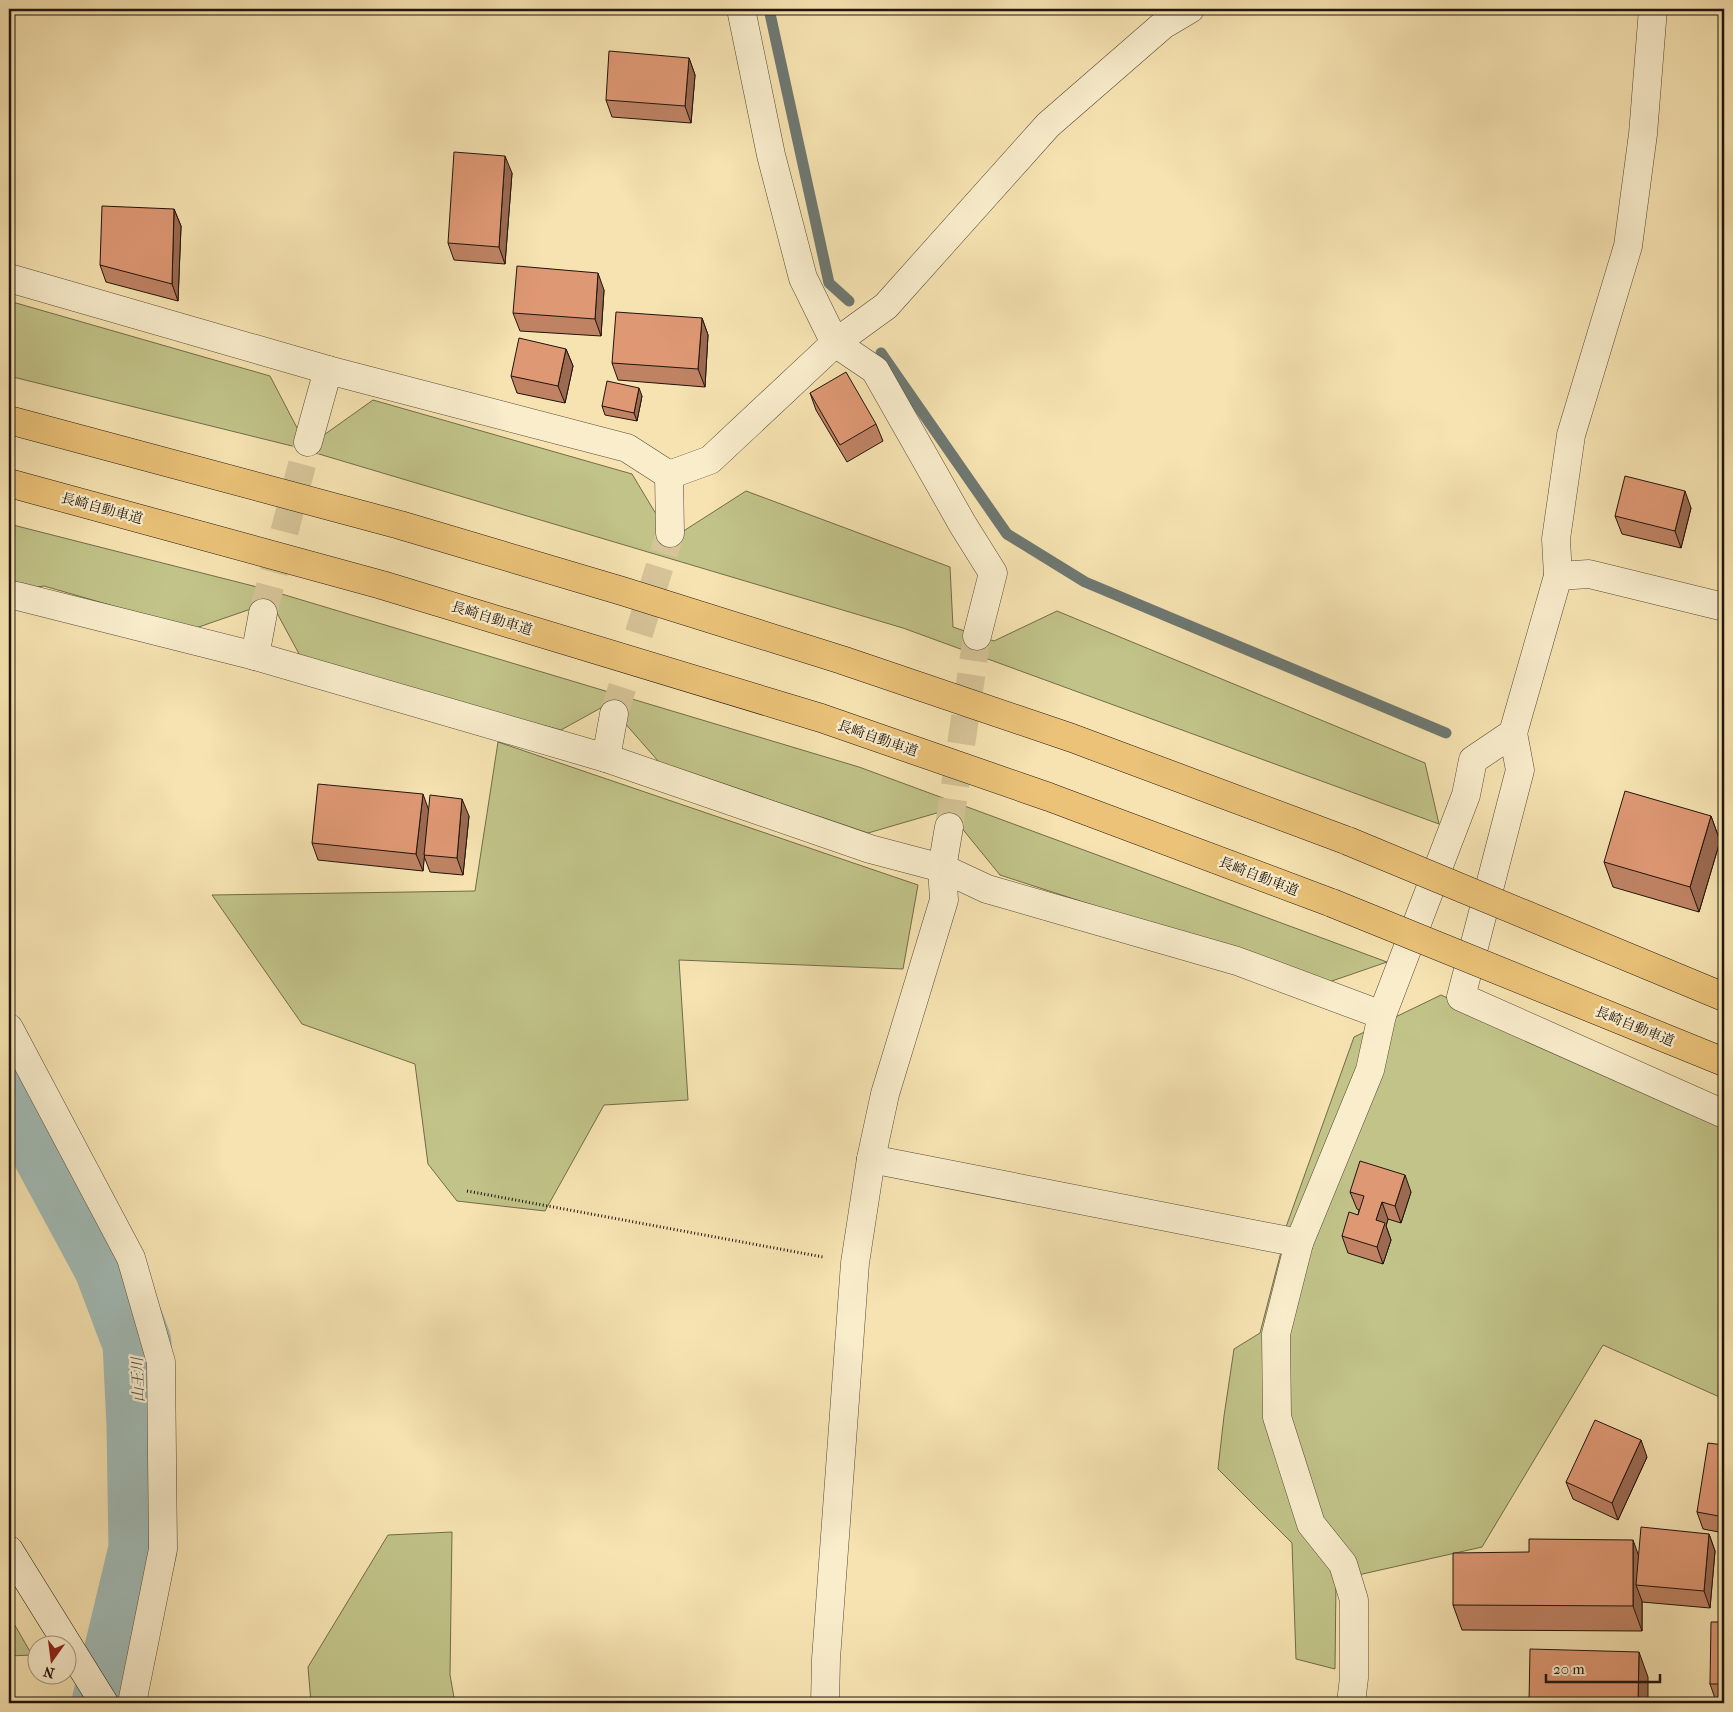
<svg xmlns="http://www.w3.org/2000/svg" width="1733" height="1712" font-family="'IM FELL French Canon','Noto Serif JP',serif">
<style>
.green{fill:#c1c388;stroke:#716c4a}
.lines{fill:none;stroke-linecap:round;stroke-linejoin:round}
.stream{stroke:#6e7872;stroke-width:11}
.river{stroke:#a1bbb6;stroke-width:69}
.street-tunnel{stroke:#d6c498;stroke-width:28;stroke-dasharray:28 14;stroke-linecap:butt}
.street-casing{stroke:#564835;stroke-width:29}
.secondary-casing{stroke:#21140c;stroke-width:29}
.highway-casing{stroke:#21140c;stroke-width:29}
.path{stroke:#21140c;stroke-width:3;stroke-dasharray:1 2.5;stroke-linecap:butt}
.street{stroke:#f9edcc;stroke-width:28}
.secondary{stroke:#f9edcc;stroke-width:28}
.highway{stroke:#ebc278;stroke-width:28}
.highway-bridge-casing{stroke:#21140c;stroke-width:29;stroke-linecap:butt}
.highway-bridge{stroke:#ebc278;stroke-width:28}
.wall{fill:#bf8364;stroke:#21140c}
.shaded-wall{fill:#9b6a51;stroke:#21140c}
.building{fill:#de9874;stroke:#21140c}
.labels{text-anchor:middle;stroke-width:4.5;stroke-linejoin:round;paint-order:stroke}
.street-label{font-size:14px;fill:#21140c;stroke:#f9edcc}
.water-label{font-size:15px;font-style:italic;fill:#4e4e48;stroke:#f9edcc}
</style>
<rect width="100%" height="100%" fill="#f6e3b1"/>
<filter id="stains"><feTurbulence type="fractalNoise" baseFrequency=".004" numOctaves="4"/><feColorMatrix values="0 0 0 0 .2 0 0 0 0 .09 0 0 0 0 .02 0 0 0 .5 -.17"/></filter>
<radialGradient id="worn" r=".72"><stop offset=".6" stop-color="#630" stop-opacity="0"/><stop offset="1" stop-color="#630" stop-opacity=".3"/></radialGradient>
<g class="green">
<polygon points="9,301 270,376 307,447 373,400 632,474 671,539 746,491 950,567 953,627 994,641 1057,611 1425,763 1439,824 903,628 292,446 9,376"/>
<polygon points="9,524 265,589 859,767 1387,962 1329,982 1000,875 947,810 868,833 659,762 608,704 561,730 304,663 271,602 193,629 44,586 9,591"/>
<polygon points="498,742 918,885 903,969 679,960 688,1100 604,1105 545,1211 457,1201 428,1164 415,1064 302,1024 212,895 475,891"/>
<polygon points="1441,995 1662,1093 1724,1125 1724,1399 1603,1345 1482,1547 1336,1580 1335,1669 1296,1659 1292,1543 1218,1469 1224,1416 1234,1349 1260,1333 1281,1252 1286,1227 1354,1037"/>
<polygon points="452,1532 450,1675 455,1703 311,1703 308,1667 388,1535"/>
<polygon points="9,1615 32,1655 9,1656"/>
</g>
<g class="lines">
<g class="stream">
<polyline points="769,9 829,283 849,301"/>
<polyline points="881,353 1007,534 1085,582 1446,733"/>
</g>
<polyline class="river" points="9,1083 108,1266 137,1343 141,1425 143,1549 106,1703"/>
<g class="street-tunnel">
<polyline points="263,613 308,442"/>
<polyline points="614,714 670,533"/>
<polyline points="949,827 977,636"/>
</g>
<defs>
<g id="street">
<polyline points="741,9 771,155 803,278 835,343 875,370 963,525 993,573 977,636"/>
<polyline points="9,278 328,370 627,448 669,475"/>
<polyline points="308,442 328,370"/>
<polyline points="669,475 710,460 835,343 886,306 1048,125 1163,25 1190,9"/>
<polyline points="669,475 670,533"/>
<polyline points="1558,576 1589,574 1724,607"/>
<polyline points="9,597 17,596 255,656 606,758 870,849 942,868 987,889 1237,961 1382,1015"/>
<polyline points="255,656 263,613"/>
<polyline points="1513,733 1520,770 1461,997 1724,1114"/>
<polyline points="606,758 614,714"/>
<polyline points="9,1028 131,1258 161,1362 163,1549 132,1703"/>
<polyline points="871,1159 1299,1243"/>
<polyline points="825,1703 826,1659 855,1263 871,1159 885,1094 944,900 942,868 949,827"/>
<polyline points="1351,1703 1354,1678 1354,1600 1343,1564 1311,1524 1277,1417 1276,1334 1299,1243 1370,1070 1382,1015 1466,795 1473,760 1513,733 1558,576 1556,539 1571,435 1628,246 1643,134 1653,9"/>
</g>
<polyline id="secondary" points="9,1550 104,1703"/>
<g id="highway">
<polyline points="9,420 400,525 622,591 842,660 1072,738 1348,841"/>
<polyline points="9,483 382,585 821,718 1049,797 1332,903"/>
</g>
</defs>
<use href="#street" class="street-casing"/>
<use href="#secondary" class="secondary-casing"/>
<use href="#highway" class="highway-casing"/>
<polyline class="path" points="467,1191 823,1257"/>
<use href="#street" class="street"/>
<use href="#secondary" class="secondary"/>
<use href="#highway" class="highway"/>
<defs>
<g id="highway-bridge">
<polyline points="1348,841 1724,997"/>
<polyline points="1332,903 1724,1062"/>
</g>
</defs>
<use href="#highway-bridge" class="highway-bridge-casing"/>
<use href="#highway-bridge" class="highway-bridge"/>
</g>
<g class="wall">
<polygon points="689,58 695,75 691,123 612,117 606,100"/>
<polygon points="512,173 505,264 454,260 448,243"/>
<polygon points="174,209 181,226 178,301 106,282 100,265"/>
<polygon points="604,290 601,336 520,331 513,313"/>
<polygon points="702,318 708,335 705,387 618,380 612,363"/>
<polygon points="566,349 573,366 565,403 517,393 511,376"/>
<polygon points="810,393 876,424 883,441 847,462 816,410"/>
<polygon points="642,396 637,421 605,415 602,406"/>
<polygon points="1691,508 1681,548 1622,534 1615,516"/>
<polygon points="428,810 469,816 463,875 430,872 424,856 423,871 318,860 312,843"/>
<polygon points="1711,816 1720,841 1699,912 1613,887 1604,862"/>
<polygon points="1350,1192 1411,1192 1401,1223 1388,1219 1386,1226 1391,1240 1383,1264 1348,1253 1342,1236 1358,1215 1359,1210 1357,1209"/>
<polygon points="1724,1445 1724,1533 1703,1529 1697,1512"/>
<polygon points="1647,1457 1618,1520 1573,1499 1566,1482"/>
<polygon points="1709,1534 1715,1551 1710,1608 1642,1602 1642,1601 1642,1631 1462,1630 1453,1605 1639,1556"/>
<polygon points="1724,1622 1724,1701 1716,1701 1710,1684"/>
</g>
<g class="shaded-wall">
<polygon points="689,58 695,75 691,123 685,106"/>
<polygon points="505,156 512,173 505,264 499,247"/>
<polygon points="174,209 181,226 178,301 172,284"/>
<polygon points="598,273 604,290 601,336 595,319"/>
<polygon points="702,318 708,335 705,387 698,369"/>
<polygon points="566,349 573,366 565,403 558,386"/>
<polygon points="639,388 642,396 637,421 634,413"/>
<polygon points="1685,491 1691,508 1681,548 1675,531"/>
<polygon points="423,794 429,811 423,871 416,854"/>
<polygon points="462,799 469,816 463,875 457,858"/>
<polygon points="1711,816 1720,841 1699,912 1690,887"/>
<polygon points="1405,1175 1411,1192 1401,1223 1395,1206"/>
<polygon points="1382,1202 1388,1219 1386,1226 1391,1240 1383,1264 1377,1247 1376,1220"/>
<polygon points="1641,1440 1647,1457 1618,1520 1612,1503"/>
<polygon points="1709,1534 1715,1551 1710,1608 1704,1591"/>
<polygon points="1633,1540 1642,1565 1636,1585 1642,1601 1642,1631 1633,1606"/>
<polygon points="1639,1652 1648,1677 1648,1703 1638,1703"/>
</g>
<g class="building">
<polygon points="609,51 689,58 685,106 606,100"/>
<polygon points="454,152 505,156 499,247 448,243"/>
<polygon points="102,206 174,209 172,284 100,265"/>
<polygon points="517,266 598,273 595,319 513,313"/>
<polygon points="616,312 702,318 698,369 612,363"/>
<polygon points="519,338 566,349 558,386 511,376"/>
<polygon points="846,372 876,424 840,445 810,393"/>
<polygon points="607,381 639,388 634,413 602,406"/>
<polygon points="1625,476 1685,491 1675,531 1615,516"/>
<polygon points="318,784 423,794 416,854 312,843"/>
<polygon points="1625,791 1711,816 1690,887 1604,862"/>
<polygon points="430,795 462,799 457,858 424,855"/>
<polygon points="1360,1161 1405,1175 1395,1206 1382,1202 1376,1220 1385,1223 1377,1247 1342,1236 1349,1212 1358,1215 1364,1196 1350,1192"/>
<polygon points="1595,1420 1641,1440 1612,1503 1566,1482"/>
<polygon points="1708,1443 1724,1445 1724,1517 1697,1512"/>
<polygon points="1641,1527 1709,1534 1704,1591 1636,1585"/>
<polygon points="1529,1539 1633,1540 1633,1606 1453,1605 1453,1553 1529,1552"/>
<polygon points="1711,1622 1724,1622 1724,1684 1710,1684"/>
<polygon points="1530,1649 1639,1652 1638,1703 1529,1703"/>
</g>
<g class="labels">
<g class="street-label">
<text transform="translate(102 508) rotate(15)" y="5">長崎自動車道</text>
<text transform="translate(492 618) rotate(17)" y="5">長崎自動車道</text>
<text transform="translate(878 738) rotate(19)" y="5">長崎自動車道</text>
<text transform="translate(1259 876) rotate(21)" y="5">長崎自動車道</text>
<text transform="translate(1635 1026) rotate(22)" y="5">長崎自動車道</text>
</g>
<g class="water-label">
<text transform="translate(138 1380) rotate(-92)" y="5">山王川</text>
</g>
</g>
<rect width="1733" height="1712" fill="none" stroke="#f6e3b1" stroke-width="30"/>
<rect x="10" y="10" width="1713" height="1692" fill="none" stroke="#21140c" stroke-width="2.5"/>
<rect x="15" y="15" width="1703" height="1682" fill="none" stroke="#21140c"/>
<g transform="translate(52 1660) rotate(194)"><circle r="24" fill="#f9edcc" stroke="#a3967f"/>
<path d="M0-4L9 19L0 12L-9 19Z" fill="#8f2418"/>
<text y="-8" font-size="14" font-weight="bold" text-anchor="middle" fill="#21140c">N</text>
</g>
<path d="M1546 1674v8h114v-8" fill="none" stroke="#21140c" stroke-width="2.5"/>
<text x="1553" y="1674" font-size="15" fill="#21140c" stroke="#f9edcc" stroke-width="4" paint-order="stroke">20 m</text>
<rect width="100%" height="100%" filter="url(#stains)"/>
<rect width="100%" height="100%" fill="url(#worn)"/>
</svg>
